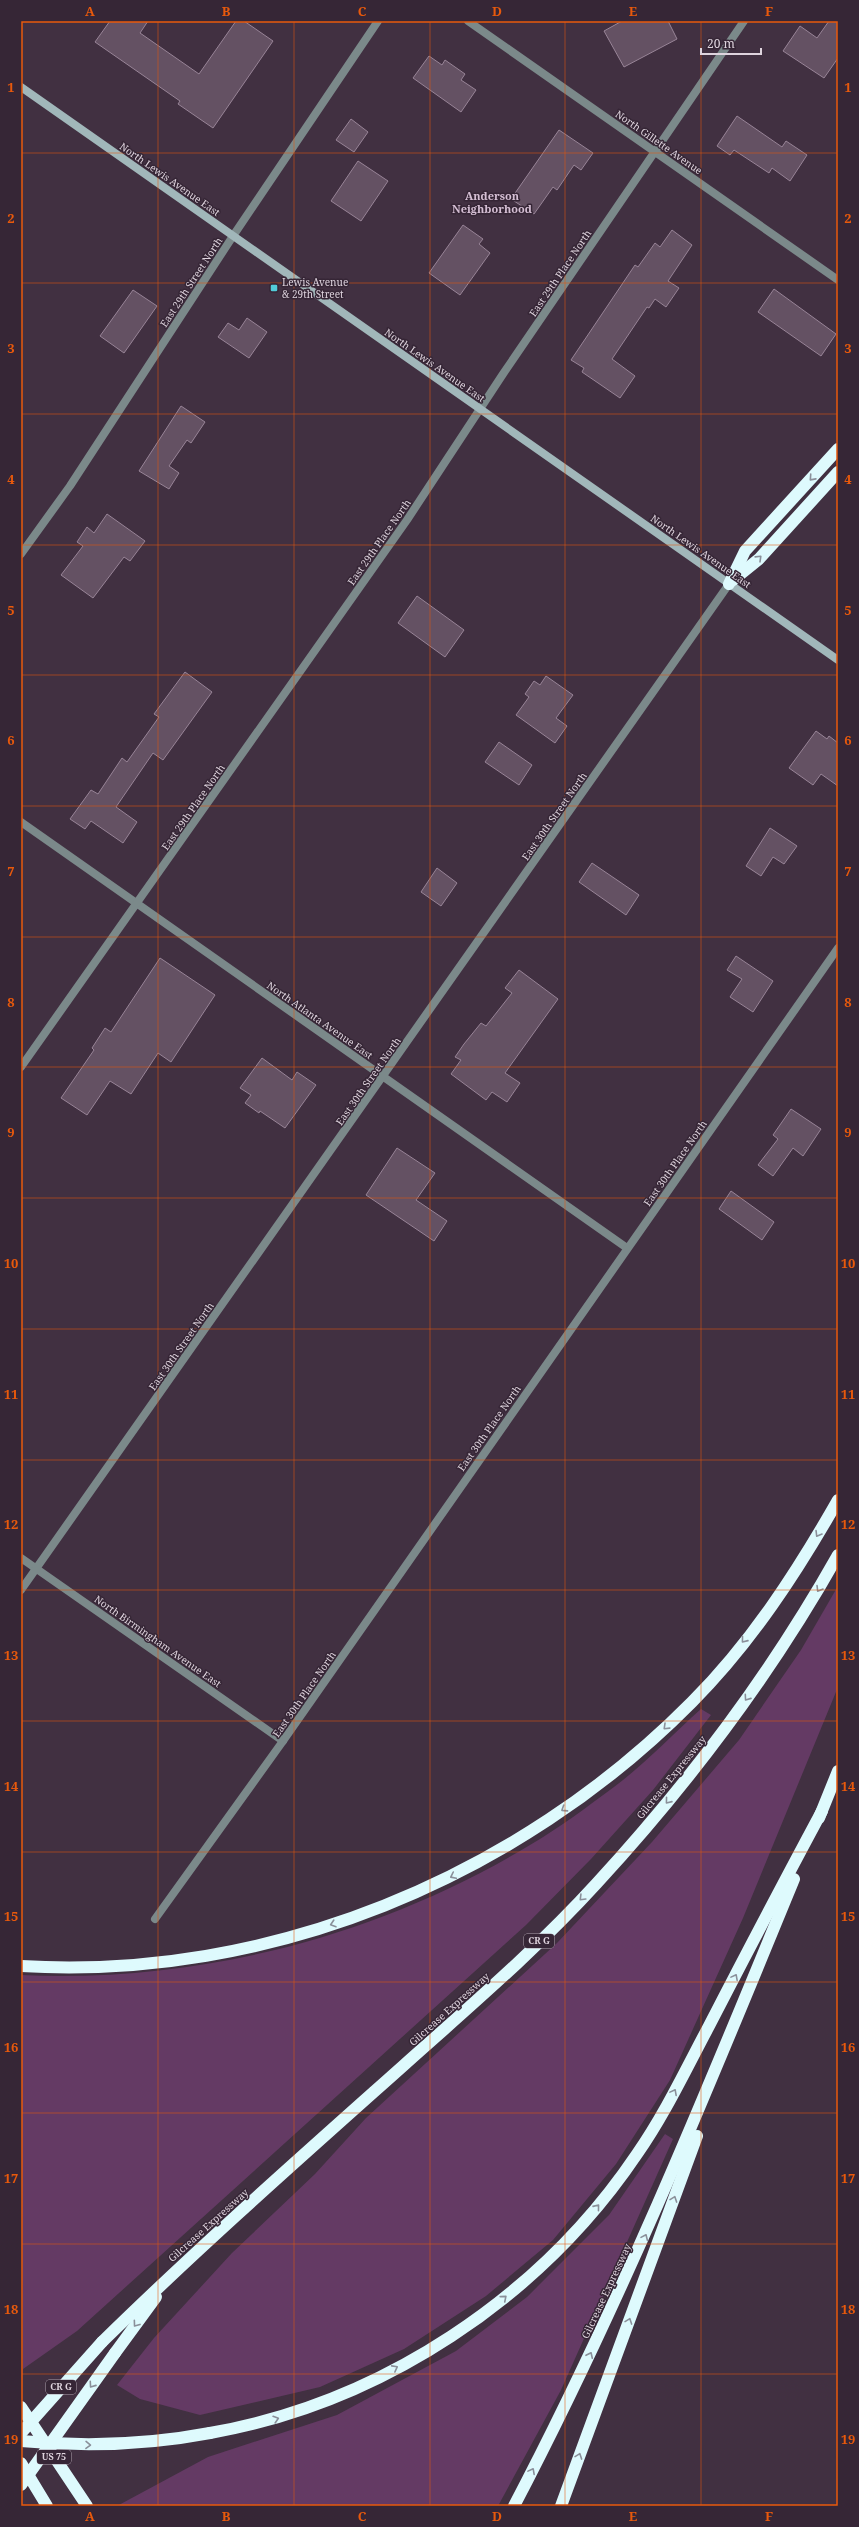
<svg xmlns="http://www.w3.org/2000/svg" width="859" height="2527" font-family="'Noto Serif',serif">
<style>
.green{fill:#643a64}
.building{fill:#645163;stroke:#988497}
.lines{fill:none;stroke-linecap:round;stroke-linejoin:round}
.minor{stroke:#7b898a;stroke-width:8}
.secondary{stroke:#a1b7ba;stroke-width:8}
.motorway{stroke:#defafd;stroke-width:12}
.motorway-bridge{stroke:#defafd;stroke-width:12}
.oneway{stroke:#8a909a}
.grid{fill:none;stroke:#e8590c;stroke-width:1;stroke-opacity:0.55}
.poi-dot{fill:#52cbd8;stroke:#362636;stroke-width:1.5}
.labels{text-anchor:middle;stroke-width:3;stroke-linejoin:round;paint-order:stroke}
.shield{fill:#362636;stroke:#aca0ac;stroke-width:1}
.shield-label{font-size:9px;font-weight:bold;fill:#dfd4de}
.street-label{font-size:10px;fill:#dfd4de;stroke:#362636}
.poi-label{font-size:10px;fill:#dfd4de;stroke:#362636;text-anchor:start}
.neighbourhood-label{font-size:11px;font-weight:bold;fill:#d5bfd4;stroke:#362636}
.neatline{fill:none;stroke:#e8590c;stroke-width:1.5}
.grid-label{font-size:13px;text-anchor:middle;font-weight:bold;fill:#e8590c}
</style>
<rect width="100%" height="100%" fill="#413041"/>
<g class="green">
<polygon points="838,1586 838,1687 743,1918 670,2080 616,2164 553,2240 486,2296 404,2349 320,2387 200,2415 140,2399 117,2385 154,2338 232,2253 315,2174 366,2118 557,1943 652,1842 739,1740 801,1650"/>
<path d="M701,1709l10,6 -58,75 -62,69 -65,66 -449,406 -54,38 -2,-394c178,8 356,-38 509,-130 29,-17 57,-38 84,-58 31,-23 59,-53 87,-78z"/>
<polygon points="665,2134 673,2139 561,2390 498,2506 117,2506 208,2457 337,2415 456,2351 527,2297 609,2215"/>
</g>
<g class="building">
<polygon points="110,21 148,21 140,33 199,74 236,21 244,21 273,41 213,128 178,104 180,101 95,42"/>
<polygon points="622,21 668,21 677,39 624,67 604,31"/>
<polygon points="829,21 838,21 838,58 824,78 783,51 800,26 817,38"/>
<polygon points="429,56 442,65 445,60 465,74 461,80 476,90 461,112 413,78"/>
<polygon points="737,116 782,147 786,141 807,155 790,181 772,168 769,173 734,150 730,155 717,146"/>
<polygon points="351,119 368,132 354,152 336,140"/>
<polygon points="559,130 593,153 581,170 574,165 557,190 553,187 534,214 511,199"/>
<polygon points="358,161 388,181 361,221 331,201"/>
<polygon points="463,225 483,239 479,244 490,253 460,295 429,273"/>
<polygon points="672,230 692,245 668,281 679,288 666,307 655,299 649,308 647,307 612,359 635,376 620,398 582,372 584,368 571,360 635,265 638,267 655,243 660,247"/>
<polygon points="774,289 836,334 821,356 758,312"/>
<polygon points="133,290 157,306 124,353 100,336"/>
<polygon points="247,318 267,332 249,358 218,337 228,323 239,330"/>
<polygon points="181,406 205,422 191,443 187,440 169,466 179,473 169,489 139,471"/>
<polygon points="107,514 145,541 130,561 124,557 93,598 61,575 83,546 77,542 87,527 94,533"/>
<polygon points="417,596 464,630 445,657 398,623"/>
<polygon points="185,672 212,692 163,760 153,753 116,807 137,822 123,843 91,821 85,829 70,819 91,790 98,794 122,758 127,762 159,717 154,714"/>
<polygon points="546,676 573,695 556,718 567,726 555,743 516,715 529,697 525,694 534,681 540,685"/>
<polygon points="816,731 827,739 829,736 838,743 838,786 821,774 813,785 789,768"/>
<polygon points="499,742 532,765 519,785 485,762"/>
<polygon points="770,828 797,846 784,864 773,857 761,876 746,866"/>
<polygon points="592,863 639,895 626,915 579,882"/>
<polygon points="437,868 457,883 441,906 421,892"/>
<polygon points="736,956 773,981 753,1012 730,997 742,979 727,970"/>
<polygon points="160,958 215,995 171,1062 158,1053 131,1094 110,1081 87,1115 61,1098 94,1050 92,1048 105,1028 111,1032"/>
<polygon points="519,970 558,999 505,1073 520,1083 507,1102 492,1092 486,1100 451,1074 461,1060 455,1057 464,1044 481,1023 486,1026 512,993 505,988"/>
<polygon points="262,1058 292,1080 297,1072 316,1085 285,1128 260,1111 259,1113 245,1103 251,1095 240,1088"/>
<polygon points="791,1109 821,1129 803,1156 793,1148 773,1176 758,1165 778,1139 773,1135"/>
<polygon points="397,1148 435,1173 416,1200 447,1221 434,1241 366,1195"/>
<polygon points="731,1191 774,1222 762,1240 719,1209"/>
</g>
<g class="lines">
<g class="minor">
<polyline points="468,21 838,280"/>
<polyline points="21,554 70,486 233,236 378,21"/>
<polyline points="21,822 627,1248"/>
<polyline points="21,1067 407,520 503,374 744,21"/>
<polyline points="21,1558 283,1741"/>
<polyline points="21,1590 729,584"/>
<polyline points="155,1919 283,1741 838,948"/>
</g>
<polyline class="secondary" points="21,87 838,660"/>
<g class="motorway">
<polyline points="733,580 759,559 838,472"/>
<polyline points="729,584 745,551 838,449"/>
<polyline points="819,1818 838,1771"/>
<path d="M21,1966c248,15 497,-88 671,-264 59,-59 105,-130 146,-202"/>
<path d="M102,2342c97,-95 199,-185 301,-276 66,-59 134,-117 194,-183 92,-100 174,-209 241,-328"/>
<polyline points="115,2353 156,2297"/>
<polyline points="21,2407 87,2506"/>
<path d="M210,2433c171,-30 330,-135 427,-279 28,-40 49,-85 72,-128 37,-72 75,-144 113,-215"/>
<polyline points="21,2463 47,2506"/>
<path d="M514,2506c107,-204 193,-415 280,-627"/>
<polyline points="561,2506 697,2136"/>
</g>
<g class="motorway-bridge">
<polyline points="21,2433 102,2342"/>
<path d="M21,2441c64,6 126,4 189,-8"/>
<polyline points="21,2485 115,2353"/>
</g>
</g>
<defs><path id="oneway-chevron" d="M-2-3.5L2.5 0L-2 3.5" fill="none" stroke-width="1.6" stroke-linecap="round" stroke-linejoin="round"/></defs>
<g class="oneway">
<use href="#oneway-chevron" transform="translate(812 478) rotate(132)"/>
<use href="#oneway-chevron" transform="translate(759 558) rotate(-44)"/>
<use href="#oneway-chevron" transform="translate(818 1534) rotate(121)"/>
<use href="#oneway-chevron" transform="translate(819 1589) rotate(121)"/>
<use href="#oneway-chevron" transform="translate(744 1640) rotate(129)"/>
<use href="#oneway-chevron" transform="translate(747 1698) rotate(125)"/>
<use href="#oneway-chevron" transform="translate(666 1727) rotate(136)"/>
<use href="#oneway-chevron" transform="translate(668 1801) rotate(129)"/>
<use href="#oneway-chevron" transform="translate(564 1809) rotate(147)"/>
<use href="#oneway-chevron" transform="translate(453 1876) rotate(154)"/>
<use href="#oneway-chevron" transform="translate(582 1898) rotate(135)"/>
<use href="#oneway-chevron" transform="translate(333 1924) rotate(162)"/>
<use href="#oneway-chevron" transform="translate(735 1977) rotate(-62)"/>
<use href="#oneway-chevron" transform="translate(674 2092) rotate(-62)"/>
<use href="#oneway-chevron" transform="translate(674 2199) rotate(-70)"/>
<use href="#oneway-chevron" transform="translate(597 2207) rotate(-51)"/>
<use href="#oneway-chevron" transform="translate(645 2237) rotate(-66)"/>
<use href="#oneway-chevron" transform="translate(504 2298) rotate(-40)"/>
<use href="#oneway-chevron" transform="translate(629 2321) rotate(-70)"/>
<use href="#oneway-chevron" transform="translate(136 2324) rotate(126)"/>
<use href="#oneway-chevron" transform="translate(590 2355) rotate(-65)"/>
<use href="#oneway-chevron" transform="translate(395 2368) rotate(-28)"/>
<use href="#oneway-chevron" transform="translate(92 2385) rotate(125)"/>
<use href="#oneway-chevron" transform="translate(276 2419) rotate(-17)"/>
<use href="#oneway-chevron" transform="translate(88 2445) rotate(1)"/>
<use href="#oneway-chevron" transform="translate(579 2456) rotate(-70)"/>
<use href="#oneway-chevron" transform="translate(532 2471) rotate(-62)"/>
</g>
<path class="grid" d="M158,21v2485M294,21v2485M430,21v2485M565,21v2485M701,21v2485M21,153h817M21,283h817M21,414h817M21,545h817M21,675h817M21,806h817M21,937h817M21,1067h817M21,1198h817M21,1329h817M21,1460h817M21,1590h817M21,1721h817M21,1852h817M21,1982h817M21,2113h817M21,2244h817M21,2374h817"/>
<rect class="poi-dot" x="270" y="284" width="8" height="8" rx="2"/>
<g class="labels">
<g class="shield">
<rect x="524" y="1934" width="30" height="14" rx="3"/>
<rect x="46" y="2380" width="30" height="14" rx="3"/>
<rect x="37" y="2450" width="34" height="14" rx="3"/>
</g>
<g class="shield-label">
<text x="539" y="1944">CR G</text>
<text x="61" y="2390">CR G</text>
<text x="54" y="2460">US 75</text>
</g>
<g class="street-label">
<text transform="translate(659 142) rotate(35)" y="4">North Gillette Avenue</text>
<text transform="translate(170 179) rotate(35)" y="4">North Lewis Avenue East</text>
<text transform="translate(560 273) rotate(-56)" y="4">East 29th Place North</text>
<text transform="translate(191 282) rotate(-57)" y="4">East 29th Street North</text>
<text transform="translate(435 365) rotate(35)" y="4">North Lewis Avenue East</text>
<text transform="translate(379 542) rotate(-55)" y="4">East 29th Place North</text>
<text transform="translate(701 551) rotate(35)" y="4">North Lewis Avenue East</text>
<text transform="translate(193 807) rotate(-55)" y="4">East 29th Place North</text>
<text transform="translate(554 816) rotate(-55)" y="4">East 30th Street North</text>
<text transform="translate(320 1020) rotate(35)" y="4">North Atlanta Avenue East</text>
<text transform="translate(368 1081) rotate(-55)" y="4">East 30th Street North</text>
<text transform="translate(675 1163) rotate(-55)" y="4">East 30th Place North</text>
<text transform="translate(181 1346) rotate(-55)" y="4">East 30th Street North</text>
<text transform="translate(489 1428) rotate(-55)" y="4">East 30th Place North</text>
<text transform="translate(158 1641) rotate(35)" y="4">North Birmingham Avenue East</text>
<text transform="translate(304 1694) rotate(-55)" y="4">East 30th Place North</text>
<text transform="translate(671 1777) rotate(-51)" y="4">Gilcrease Expressway</text>
<text transform="translate(449 2009) rotate(-42)" y="4">Gilcrease Expressway</text>
<text transform="translate(208 2225) rotate(-42)" y="4">Gilcrease Expressway</text>
<text transform="translate(606 2291) rotate(-65)" y="4">Gilcrease Expressway</text>
</g>
<g class="poi-label">
<text x="282" y="286">Lewis Avenue<tspan x="282" dy="12">&amp; 29th Street</tspan></text>
</g>
<g class="neighbourhood-label">
<text x="492" y="200">Anderson<tspan x="492" dy="13">Neighborhood</tspan></text>
</g>
</g>
<rect width="859" height="2527" fill="none" stroke="#362636" stroke-width="44"/>
<path d="M701 48v6h60v-6" fill="none" stroke="#dfd4de" stroke-width="2"/>
<text x="707" y="48" font-size="12" fill="#dfd4de" stroke="#362636" stroke-width="3" paint-order="stroke">20 m</text>
<rect x="22" y="22" width="815" height="2483" class="neatline"/>
<g class="grid-label">
<text x="90" y="16">A</text>
<text x="226" y="16">B</text>
<text x="362" y="16">C</text>
<text x="497" y="16">D</text>
<text x="633" y="16">E</text>
<text x="769" y="16">F</text>
<text x="11" y="92">1</text>
<text x="848" y="92">1</text>
<text x="11" y="223">2</text>
<text x="848" y="223">2</text>
<text x="11" y="353">3</text>
<text x="848" y="353">3</text>
<text x="11" y="484">4</text>
<text x="848" y="484">4</text>
<text x="11" y="615">5</text>
<text x="848" y="615">5</text>
<text x="11" y="745">6</text>
<text x="848" y="745">6</text>
<text x="11" y="876">7</text>
<text x="848" y="876">7</text>
<text x="11" y="1007">8</text>
<text x="848" y="1007">8</text>
<text x="11" y="1137">9</text>
<text x="848" y="1137">9</text>
<text x="11" y="1268">10</text>
<text x="848" y="1268">10</text>
<text x="11" y="1399">11</text>
<text x="848" y="1399">11</text>
<text x="11" y="1529">12</text>
<text x="848" y="1529">12</text>
<text x="11" y="1660">13</text>
<text x="848" y="1660">13</text>
<text x="11" y="1791">14</text>
<text x="848" y="1791">14</text>
<text x="11" y="1921">15</text>
<text x="848" y="1921">15</text>
<text x="11" y="2052">16</text>
<text x="848" y="2052">16</text>
<text x="11" y="2183">17</text>
<text x="848" y="2183">17</text>
<text x="11" y="2314">18</text>
<text x="848" y="2314">18</text>
<text x="11" y="2444">19</text>
<text x="848" y="2444">19</text>
<text x="90" y="2521">A</text>
<text x="226" y="2521">B</text>
<text x="362" y="2521">C</text>
<text x="497" y="2521">D</text>
<text x="633" y="2521">E</text>
<text x="769" y="2521">F</text>
</g>
</svg>
